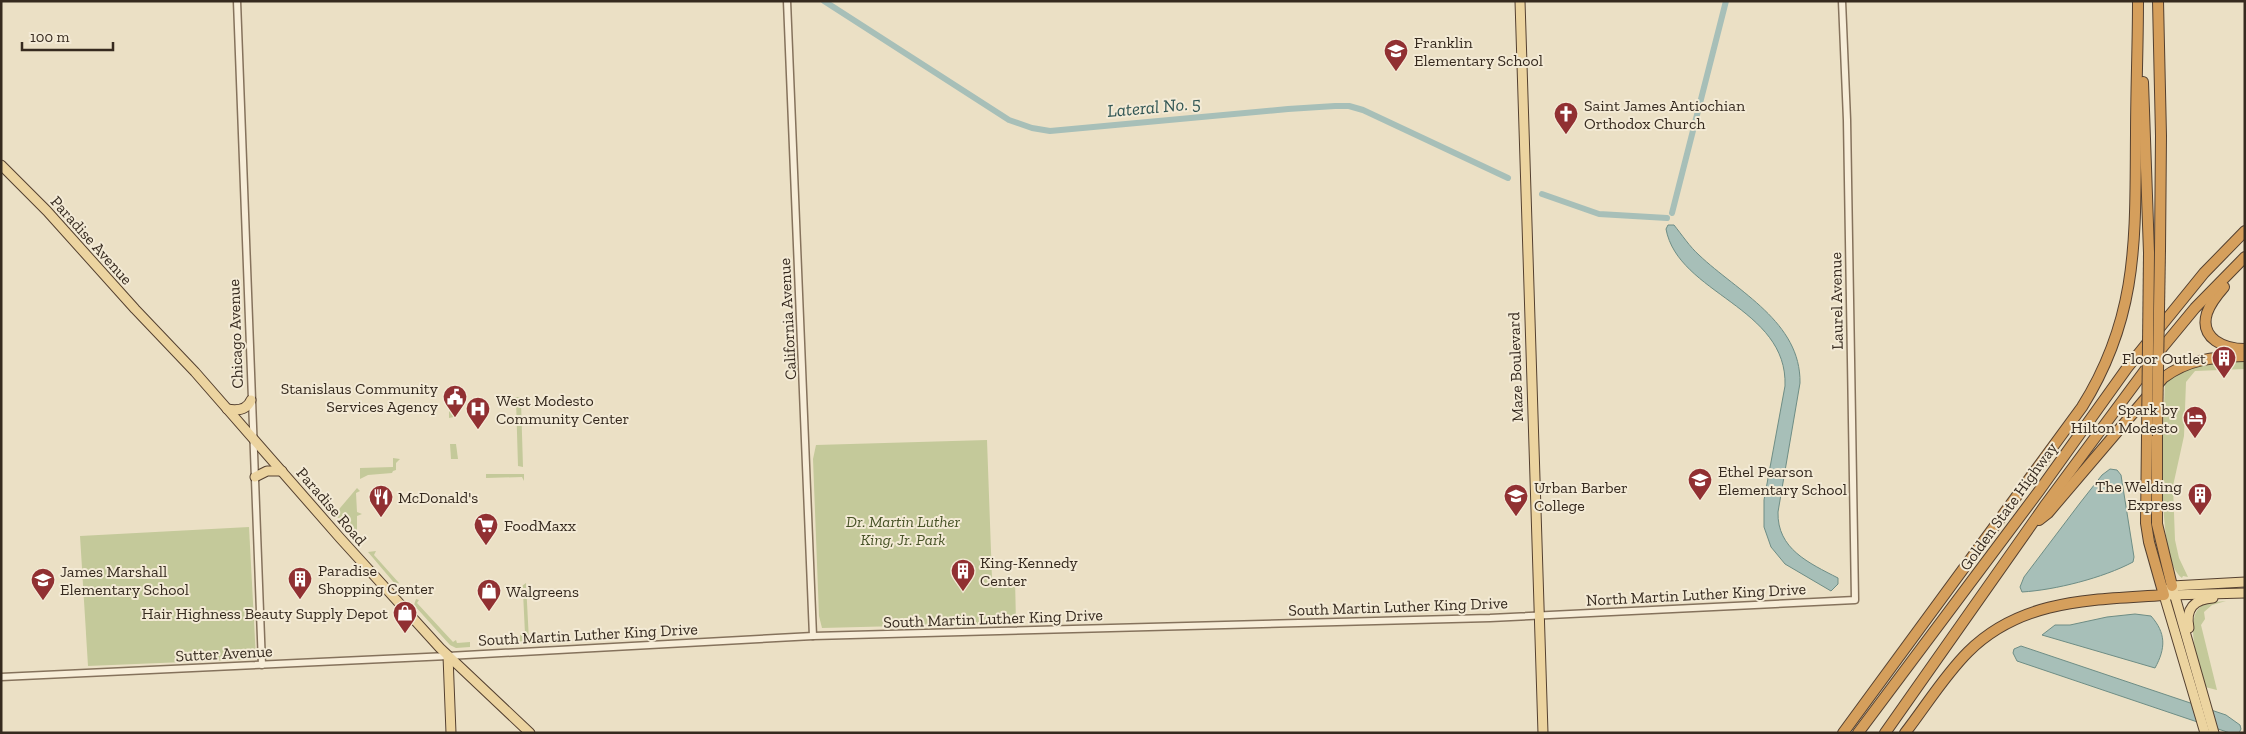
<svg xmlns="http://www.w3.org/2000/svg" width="2246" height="734" font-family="'Zilla Slab',serif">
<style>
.green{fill:#c4c99a}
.water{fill:#a7bfb8;stroke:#6e8d85}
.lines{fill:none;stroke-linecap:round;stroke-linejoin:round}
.canal{stroke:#a7bfb8;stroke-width:6}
.minor-casing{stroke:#85725c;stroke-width:9}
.major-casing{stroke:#544030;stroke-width:11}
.highway-casing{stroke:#544030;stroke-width:12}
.minor{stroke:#f7edd8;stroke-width:6}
.major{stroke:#ecd4a0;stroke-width:9}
.highway{stroke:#d59f5c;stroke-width:10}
.highway-bridge-casing{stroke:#544030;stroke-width:12;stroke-linecap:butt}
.highway-bridge{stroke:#d59f5c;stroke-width:10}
.labels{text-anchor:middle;stroke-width:4;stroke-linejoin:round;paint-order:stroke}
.poi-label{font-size:16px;fill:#362a1f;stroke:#f3ead5;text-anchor:start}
.street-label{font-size:16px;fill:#362a1f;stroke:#f3ead5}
.park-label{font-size:16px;font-style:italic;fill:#475227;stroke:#f3ead5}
.water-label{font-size:18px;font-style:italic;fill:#305553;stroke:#f3ead5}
</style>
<rect width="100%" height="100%" fill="#ebe0c5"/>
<g class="green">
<path d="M2245,361v8l-50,2 -9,11 -2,54 -11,50 2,54 4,18 9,19 -5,-1 -1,2c-28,-19 -18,-161 -17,-196 22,-19 52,-20 80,-21z"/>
<polygon points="513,397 520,397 521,401 523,467 518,466 516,400 512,399"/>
<polygon points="455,401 456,414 454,414 454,417 449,418 449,402"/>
<polygon points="987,440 992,579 1015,579 1016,623 822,628 819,616 813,459 816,445"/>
<polygon points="450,444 456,444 458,459 451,459"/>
<polygon points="393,458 400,459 396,463 396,470 393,471 392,473 368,475 360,479 360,468 393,467"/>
<polygon points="486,474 524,474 524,481 522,477 486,478"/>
<polygon points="357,488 360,491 356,493 357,512 362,514 357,516 357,535 362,537 356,540 335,514"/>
<polygon points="249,527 256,659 88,666 80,536"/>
<polygon points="376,551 374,555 399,583 396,585 368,552"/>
<polygon points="526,583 529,641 526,644 485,645 485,641 520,640 520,635 525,634 523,592 518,589"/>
<polygon points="416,599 419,600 417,603 453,642 456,640 457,643 470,642 470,647 456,648 450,645 414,605"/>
<path d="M2226,601l-14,4 -8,7 1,7 -4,6 16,65 -12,-3c-5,-18 -23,-71 -2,-82 7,-4 16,-3 23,-4z"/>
</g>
<g class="water">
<path d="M1668,225h6c8,10 16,22 25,30 39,37 102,67 101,128l-22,129c-1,37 31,51 60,66v6l-7,7 -46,-27 -14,-17 -7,-20v-27l21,-114c3,-79 -107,-92 -119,-157z"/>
<path d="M2110,469l7,1 4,5 13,82 -1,5c-30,16 -78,28 -111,30l-2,-5 4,-10 56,-74 22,-28z"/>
<path d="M2135,614l16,2c15,17 15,32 4,52l-113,-33 13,-10h15l37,-8z"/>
<polygon points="2021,646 2226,715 2240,725 2241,729 2239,733 2230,733 2017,661 2013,653 2014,649"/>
</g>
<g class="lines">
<g class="canal">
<polyline points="824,1 1009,120 1032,128 1050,131 1288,109 1335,106 1349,106 1363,110 1508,178"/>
<polyline points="1542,194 1599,214 1667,218"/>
<polyline points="1672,213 1726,1"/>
</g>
<defs>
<g id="minor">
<polyline points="237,1 262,665"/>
<polyline points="787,1 813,636"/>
<polyline points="1,677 448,656 813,636 1490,618 1855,600 1847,120 1842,1"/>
</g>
<g id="major">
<polyline points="1520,1 1543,733"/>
<polyline points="1,165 47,211 135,309 195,372 340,538 440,648 530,733"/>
<path d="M227,409c10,2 20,1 24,-9"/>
<polyline points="255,477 267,471 282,471"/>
<polyline points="2172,586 2214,733"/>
<polyline points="2169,589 2172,586 2245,582"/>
<polyline points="2164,595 2205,733"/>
<polyline points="2170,595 2245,593"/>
<path d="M2189,628c-4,-19 5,-29 24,-30"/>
<polyline points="448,656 451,733"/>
</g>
<g id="highway">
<polyline points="2158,1 2161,136 2160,250"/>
<polyline points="2143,82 2149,253"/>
<path d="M2224,287c-7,8 -14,17 -17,26 -8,26 18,36 38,36"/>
<polyline points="2157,431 2157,524 2172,586"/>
<path d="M2039,520l9,-7 115,-135c25,-19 51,-21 82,-22"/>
<path d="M1843,733l239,-326c57,-91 53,-169 54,-272 0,-45 2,-89 2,-134"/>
<polyline points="1858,733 2039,491 2127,368 2204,273 2245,231"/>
<polyline points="1885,733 2046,504 2157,354 2195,308 2245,257"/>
<path d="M1905,733c21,-27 39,-57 63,-81 54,-54 126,-52 196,-57l-15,-53 -3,-19 1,-87"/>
</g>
</defs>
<use href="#minor" class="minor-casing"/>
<use href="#major" class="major-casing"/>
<use href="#highway" class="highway-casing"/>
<use href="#minor" class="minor"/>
<use href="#major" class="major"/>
<use href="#highway" class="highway"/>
<defs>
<g id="highway-bridge">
<polyline points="2157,431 2160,250"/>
<polyline points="2147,436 2149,253"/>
</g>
</defs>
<use href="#highway-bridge" class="highway-bridge-casing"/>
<use href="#highway-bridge" class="highway-bridge"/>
</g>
<defs>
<symbol id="school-pin" viewBox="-11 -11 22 30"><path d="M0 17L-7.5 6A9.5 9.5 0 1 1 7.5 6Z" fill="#913032" stroke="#f3ead5"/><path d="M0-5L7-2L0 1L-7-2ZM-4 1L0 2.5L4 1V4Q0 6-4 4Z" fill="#fff"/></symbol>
<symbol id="church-pin" viewBox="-11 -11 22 30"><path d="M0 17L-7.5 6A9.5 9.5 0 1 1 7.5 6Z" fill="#913032" stroke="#f3ead5"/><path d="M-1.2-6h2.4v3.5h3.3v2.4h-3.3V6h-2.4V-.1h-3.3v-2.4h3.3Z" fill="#fff"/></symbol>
<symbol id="building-pin" viewBox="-11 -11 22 30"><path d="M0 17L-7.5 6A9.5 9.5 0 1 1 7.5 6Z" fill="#913032" stroke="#f3ead5"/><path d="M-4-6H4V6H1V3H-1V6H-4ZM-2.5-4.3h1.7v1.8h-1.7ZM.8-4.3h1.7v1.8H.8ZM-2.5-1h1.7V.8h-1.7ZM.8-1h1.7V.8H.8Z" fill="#fff"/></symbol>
<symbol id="civic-pin" viewBox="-11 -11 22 30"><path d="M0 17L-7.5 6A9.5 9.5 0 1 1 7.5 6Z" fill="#913032" stroke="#f3ead5"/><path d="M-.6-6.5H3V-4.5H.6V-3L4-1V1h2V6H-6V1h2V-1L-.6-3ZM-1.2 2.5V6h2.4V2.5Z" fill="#fff"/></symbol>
<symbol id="hospital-pin" viewBox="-11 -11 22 30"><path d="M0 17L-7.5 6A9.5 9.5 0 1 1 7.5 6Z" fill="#913032" stroke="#f3ead5"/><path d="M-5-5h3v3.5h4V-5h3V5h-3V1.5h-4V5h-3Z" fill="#fff"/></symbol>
<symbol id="hotel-pin" viewBox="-11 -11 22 30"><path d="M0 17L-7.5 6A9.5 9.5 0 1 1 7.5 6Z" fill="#913032" stroke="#f3ead5"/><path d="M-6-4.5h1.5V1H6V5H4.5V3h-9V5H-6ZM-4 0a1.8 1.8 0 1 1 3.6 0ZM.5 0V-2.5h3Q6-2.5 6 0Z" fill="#fff"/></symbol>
<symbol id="restaurant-pin" viewBox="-11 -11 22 30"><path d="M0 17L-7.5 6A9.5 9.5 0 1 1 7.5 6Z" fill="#913032" stroke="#f3ead5"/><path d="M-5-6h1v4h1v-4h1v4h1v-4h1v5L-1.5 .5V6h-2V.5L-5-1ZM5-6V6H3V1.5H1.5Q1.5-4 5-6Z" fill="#fff"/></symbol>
<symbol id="supermarket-pin" viewBox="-11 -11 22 30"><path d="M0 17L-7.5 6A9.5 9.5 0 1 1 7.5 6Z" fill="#913032" stroke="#f3ead5"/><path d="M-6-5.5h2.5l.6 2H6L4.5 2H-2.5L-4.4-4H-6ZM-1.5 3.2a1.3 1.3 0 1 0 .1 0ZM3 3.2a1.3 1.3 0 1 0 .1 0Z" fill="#fff"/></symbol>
<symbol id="shop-pin" viewBox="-11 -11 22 30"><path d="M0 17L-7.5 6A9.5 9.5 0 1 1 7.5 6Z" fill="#913032" stroke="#f3ead5"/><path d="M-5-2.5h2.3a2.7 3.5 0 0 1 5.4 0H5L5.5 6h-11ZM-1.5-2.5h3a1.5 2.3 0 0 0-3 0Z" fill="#fff"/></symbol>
</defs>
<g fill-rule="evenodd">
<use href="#school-pin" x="1382" y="37" width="28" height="38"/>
<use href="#church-pin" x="1552" y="100" width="28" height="38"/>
<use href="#building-pin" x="2210" y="344" width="28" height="38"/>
<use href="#civic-pin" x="441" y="383" width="28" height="38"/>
<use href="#hospital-pin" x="464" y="395" width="28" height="38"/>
<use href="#hotel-pin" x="2181" y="404" width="28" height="38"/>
<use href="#school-pin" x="1686" y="466" width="28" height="38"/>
<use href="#building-pin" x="2186" y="481" width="28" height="38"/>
<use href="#school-pin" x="1502" y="482" width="28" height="38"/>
<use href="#restaurant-pin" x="367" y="483" width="28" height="38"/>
<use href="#supermarket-pin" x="472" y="511" width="28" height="38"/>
<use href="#building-pin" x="949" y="557" width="28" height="38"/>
<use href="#building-pin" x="286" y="565" width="28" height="38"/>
<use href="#school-pin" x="29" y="566" width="28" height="38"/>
<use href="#shop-pin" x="475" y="577" width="28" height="38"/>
<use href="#shop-pin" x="391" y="599" width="28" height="38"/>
</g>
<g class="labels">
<g class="poi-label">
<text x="1414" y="48">Franklin<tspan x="1414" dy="18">Elementary School</tspan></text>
<text x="1584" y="111">Saint James Antiochian<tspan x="1584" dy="18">Orthodox Church</tspan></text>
<text x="2206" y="364" text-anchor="end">Floor Outlet</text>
<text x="438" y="394" text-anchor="end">Stanislaus Community<tspan x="438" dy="18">Services Agency</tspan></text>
<text x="496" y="406">West Modesto<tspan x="496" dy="18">Community Center</tspan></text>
<text x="2178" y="415" text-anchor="end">Spark by<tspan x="2178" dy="18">Hilton Modesto</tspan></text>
<text x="1718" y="477">Ethel Pearson<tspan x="1718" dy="18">Elementary School</tspan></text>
<text x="2182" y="492" text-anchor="end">The Welding<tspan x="2182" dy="18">Express</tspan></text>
<text x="1534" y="493">Urban Barber<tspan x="1534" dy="18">College</tspan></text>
<text x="398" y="503">McDonald's</text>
<text x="504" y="531">FoodMaxx</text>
<text x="980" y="568">King-Kennedy<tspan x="980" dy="18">Center</tspan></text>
<text x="318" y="576">Paradise<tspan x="318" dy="18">Shopping Center</tspan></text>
<text x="60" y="577">James Marshall<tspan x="60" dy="18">Elementary School</tspan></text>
<text x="506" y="597">Walgreens</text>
<text x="388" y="619" text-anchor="end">Hair Highness Beauty Supply Depot</text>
</g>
<g class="street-label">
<text transform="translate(92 240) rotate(48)" y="6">Paradise Avenue</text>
<text transform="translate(1836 301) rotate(-91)" y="6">Laurel Avenue</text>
<text transform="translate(787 319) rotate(-93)" y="6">California Avenue</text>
<text transform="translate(235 334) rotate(-92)" y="6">Chicago Avenue</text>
<text transform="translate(1515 367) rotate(-92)" y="6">Maze Boulevard</text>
<text transform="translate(332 506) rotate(49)" y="6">Paradise Road</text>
<text transform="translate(2008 506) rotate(-54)" y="6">Golden State Highway</text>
<text transform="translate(1696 594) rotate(-3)" y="6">North Martin Luther King Drive</text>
<text transform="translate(1398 606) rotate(-2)" y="6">South Martin Luther King Drive</text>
<text transform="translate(993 618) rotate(-2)" y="6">South Martin Luther King Drive</text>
<text transform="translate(588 634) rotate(-3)" y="6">South Martin Luther King Drive</text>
<text transform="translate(224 653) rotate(-3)" y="6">Sutter Avenue</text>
</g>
<g class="park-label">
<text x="903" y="527">Dr. Martin Luther<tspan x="903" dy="18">King, Jr. Park</tspan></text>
</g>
<g class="water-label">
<text transform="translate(1154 107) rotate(-5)" y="6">Lateral No. 5</text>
</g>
</g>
<rect width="2246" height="734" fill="none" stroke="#362a1f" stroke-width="5"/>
<path d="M22 42v8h91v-8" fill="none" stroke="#362a1f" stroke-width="2.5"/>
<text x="30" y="42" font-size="15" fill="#362a1f" stroke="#f3ead5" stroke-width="4" paint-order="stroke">100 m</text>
</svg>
